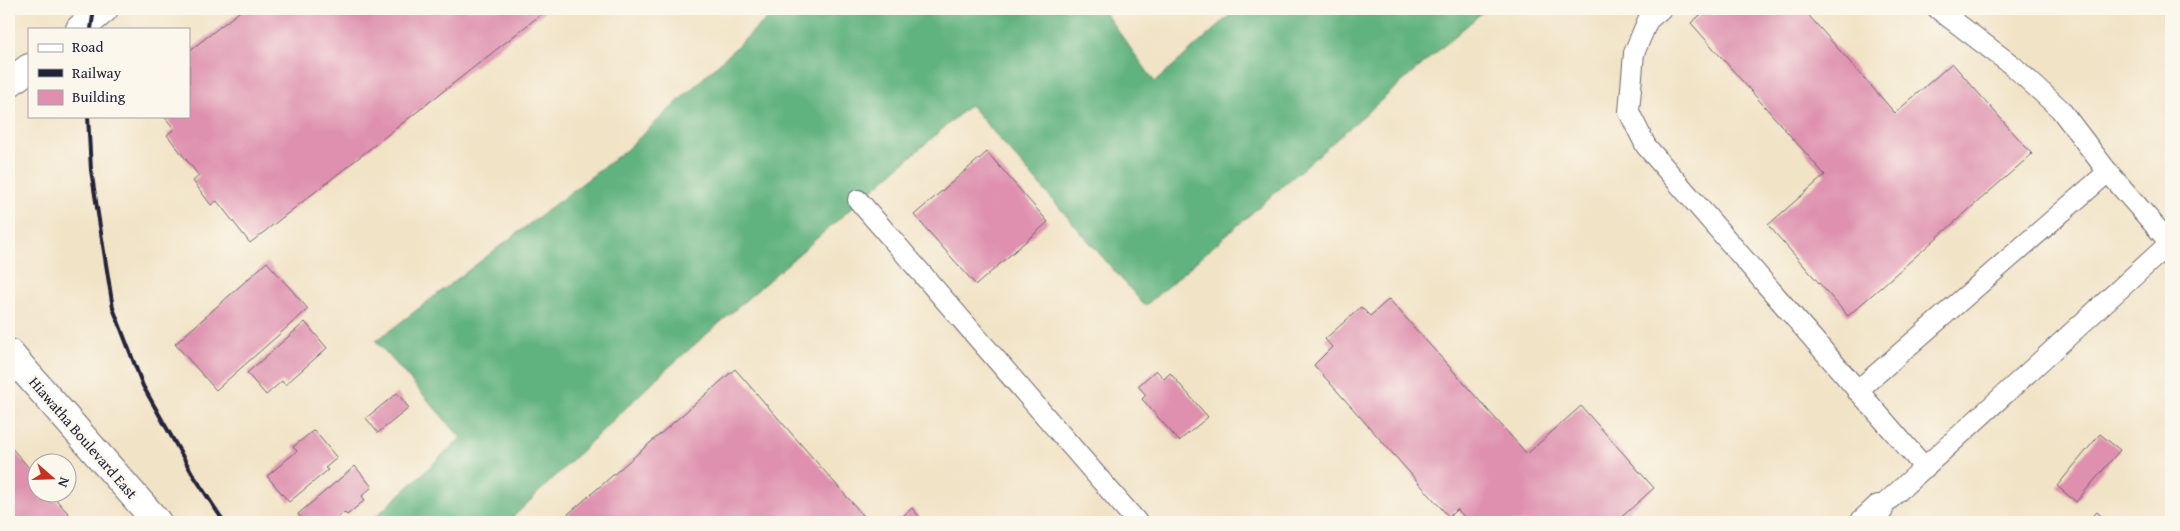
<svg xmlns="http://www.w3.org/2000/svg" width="2180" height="531" font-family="'Gentium Book Plus',serif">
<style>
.forest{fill:#61b27e;stroke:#426a5c}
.building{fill:#de90ae}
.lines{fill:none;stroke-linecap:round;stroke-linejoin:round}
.service-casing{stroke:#6a666c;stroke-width:22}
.minor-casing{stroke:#6a666c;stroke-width:30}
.tertiary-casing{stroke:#6a666c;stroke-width:30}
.service{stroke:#fff;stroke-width:20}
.minor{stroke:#fff;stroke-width:28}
.tertiary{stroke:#fff;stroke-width:28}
.rail{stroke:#22223b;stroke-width:4}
.labels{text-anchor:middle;stroke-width:5;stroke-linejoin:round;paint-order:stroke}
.street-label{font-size:15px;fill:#22223b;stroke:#fbf7ec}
</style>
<rect width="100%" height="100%" fill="#fbf7ec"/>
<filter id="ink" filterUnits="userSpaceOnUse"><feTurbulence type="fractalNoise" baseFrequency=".02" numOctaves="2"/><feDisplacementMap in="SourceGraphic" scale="10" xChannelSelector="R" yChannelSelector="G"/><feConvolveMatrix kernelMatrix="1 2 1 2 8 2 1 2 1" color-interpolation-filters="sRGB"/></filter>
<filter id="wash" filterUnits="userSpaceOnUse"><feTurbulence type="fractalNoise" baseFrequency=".0096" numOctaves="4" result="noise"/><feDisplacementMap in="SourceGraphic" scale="20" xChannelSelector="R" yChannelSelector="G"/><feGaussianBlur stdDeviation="1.12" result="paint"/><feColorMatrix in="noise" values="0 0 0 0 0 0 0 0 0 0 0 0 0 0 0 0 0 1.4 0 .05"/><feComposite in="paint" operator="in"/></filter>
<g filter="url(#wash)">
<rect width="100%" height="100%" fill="#f1e3c6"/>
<polygon class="forest" points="777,9 1102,9 1155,82 1237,9 1486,9 1145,306 970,105 661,374 508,522 370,522 461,438 376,341 626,150"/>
<g id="blocks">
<g class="building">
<polygon points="243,9 548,9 250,243 217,201 211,205 193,181 199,176 167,135 174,129 164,116 189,116 189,51"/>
<polygon points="1707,9 1803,9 1895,113 1952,63 2032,154 1848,316 1768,225 1825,175 1691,23"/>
<polygon points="987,152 1048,222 976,285 914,215"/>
<polygon points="267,262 308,309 216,390 175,344"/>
<polygon points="1389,299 1527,454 1581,406 1654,488 1616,522 1469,522 1457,509 1449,517 1314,365 1332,347 1325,339 1361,307 1370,316"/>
<polygon points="305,322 327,348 285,385 282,381 266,395 247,373"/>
<polygon points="735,369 869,522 559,522"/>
<polygon points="1156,370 1164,379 1170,373 1208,417 1179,441 1142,399 1146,395 1138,386"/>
<polygon points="397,393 409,408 378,433 366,418"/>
<polygon points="314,430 337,458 325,468 328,470 289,502 267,476 297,451 293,447"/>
<polygon points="2100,434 2120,450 2076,502 2057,486"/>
<polygon points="9,445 38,478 38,494 51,494 76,522 9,522"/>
<polygon points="355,466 372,487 362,496 365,500 347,515 344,512 332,522 304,522 298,514"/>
<polygon points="912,508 924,522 896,522"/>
<polygon points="2097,512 2107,521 2087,522"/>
</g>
</g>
</g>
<g filter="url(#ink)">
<use href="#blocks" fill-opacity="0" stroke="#6a666c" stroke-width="1"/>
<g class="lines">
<defs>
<g id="service">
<polyline points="1661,9 1648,20 1634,53 1629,112 1646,146 1925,468"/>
<polyline points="1938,9 2013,66 2060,109 2108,172 2170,243"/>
<polyline points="858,200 1137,522"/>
<polyline points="1857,391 2108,172"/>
<polyline points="1879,509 2171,242"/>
</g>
<g id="minor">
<polyline points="80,29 104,9"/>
<polyline points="9,83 29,68"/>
<polyline points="1865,522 1879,509"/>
</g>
<polyline id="tertiary" points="9,353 157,522"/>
</defs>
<use href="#service" class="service-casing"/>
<use href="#minor" class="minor-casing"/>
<use href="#tertiary" class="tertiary-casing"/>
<use href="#service" class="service"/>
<use href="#minor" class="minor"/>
<use href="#tertiary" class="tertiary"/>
<g class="rail">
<polyline points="91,29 94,9"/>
<polyline points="88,116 91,170 113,308 143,386 192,473 224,522"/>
</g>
</g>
</g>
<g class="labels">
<g class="street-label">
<text transform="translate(83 438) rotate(49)" y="5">Hiawatha Boulevard East</text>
</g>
</g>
<rect width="2180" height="531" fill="none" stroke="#fbf7ec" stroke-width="30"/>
<rect x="28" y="28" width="162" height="90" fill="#fbf7ec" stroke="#a4a2a5"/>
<rect x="38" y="44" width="25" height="8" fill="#ffffff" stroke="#a4a2a5"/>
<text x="72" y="52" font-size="15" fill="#22223b">Road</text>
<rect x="38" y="69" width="25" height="8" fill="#22223b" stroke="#a4a2a5"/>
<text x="72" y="78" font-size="15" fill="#22223b">Railway</text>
<rect x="38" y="90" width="25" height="15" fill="#de90ae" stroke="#a4a2a5"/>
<text x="72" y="102" font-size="15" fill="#22223b">Building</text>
<g transform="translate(52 478) rotate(110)"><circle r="24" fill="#fbf7ec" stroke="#a4a2a5"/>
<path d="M0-4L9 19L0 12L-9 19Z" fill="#c8321e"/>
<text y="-8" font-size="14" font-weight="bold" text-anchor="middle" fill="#22223b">N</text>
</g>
</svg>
